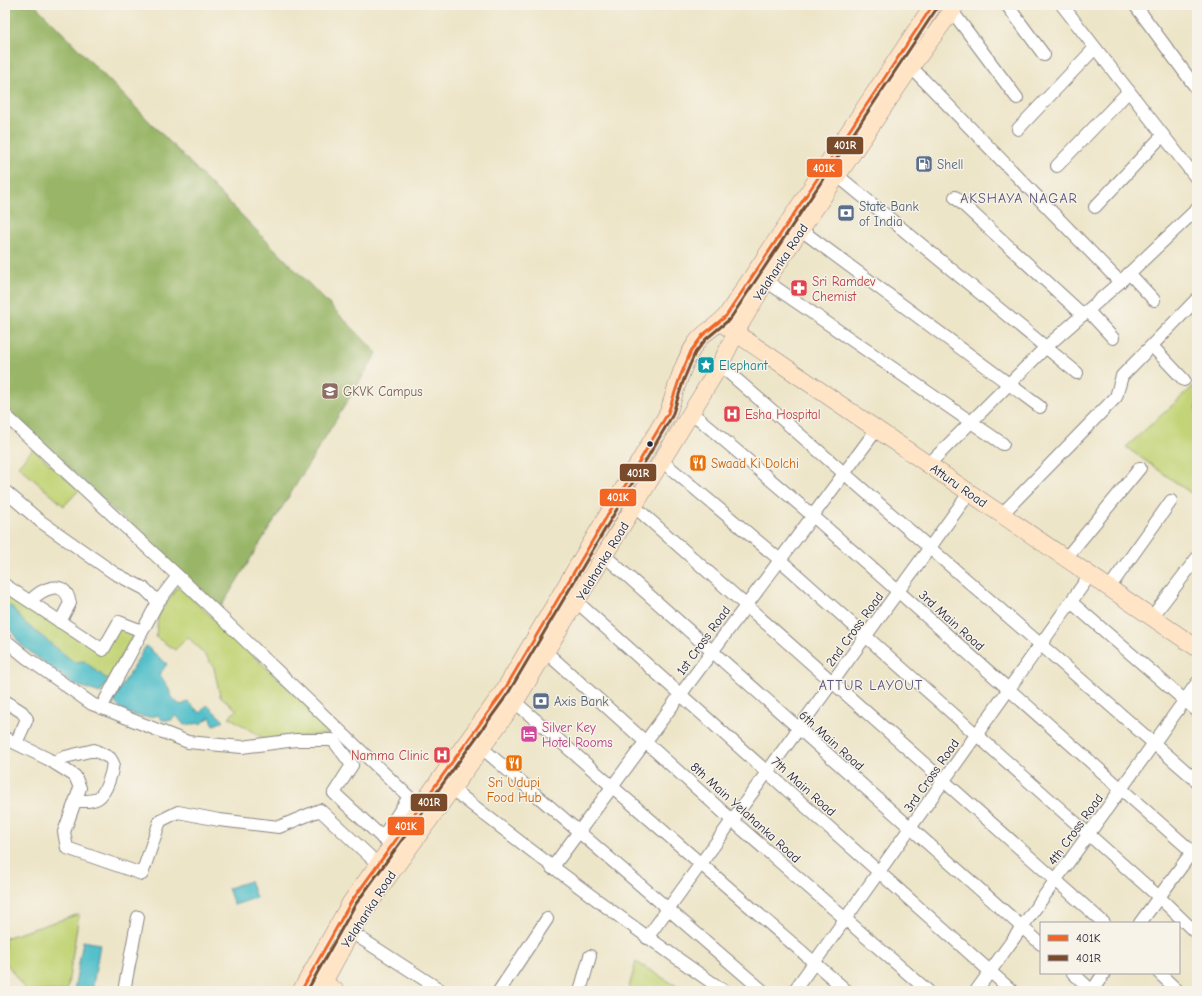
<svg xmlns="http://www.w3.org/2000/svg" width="1202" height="996" font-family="'Comic Neue',sans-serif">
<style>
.green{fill:#c2d477;stroke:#727b59}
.forest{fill:#99b668;stroke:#5e6c52}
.water{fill:#53c0ca;stroke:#3a7182}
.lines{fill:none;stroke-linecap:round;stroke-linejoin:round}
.street-casing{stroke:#888482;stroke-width:14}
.secondary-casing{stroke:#888482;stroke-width:18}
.street{stroke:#fff;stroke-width:12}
.secondary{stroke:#ffe4c6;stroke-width:17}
.bus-1-casing{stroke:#f7f3e8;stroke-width:6}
.bus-2-casing{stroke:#f7f3e8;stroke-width:6}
.bus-1{stroke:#f26522;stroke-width:3}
.bus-2{stroke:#7a4b2a;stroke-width:3}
.bus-dot{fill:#22223b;stroke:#f7f3e8;stroke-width:1.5}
.labels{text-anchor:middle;stroke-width:3;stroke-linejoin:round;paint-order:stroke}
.service-label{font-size:13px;fill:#4e5e75;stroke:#f7f3e8;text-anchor:start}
.street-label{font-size:13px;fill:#22223b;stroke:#f7f3e8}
.health-label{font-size:13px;fill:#be3a42;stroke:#f7f3e8;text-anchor:start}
.culture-label{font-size:13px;fill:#0d838f;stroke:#f7f3e8;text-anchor:start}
.education-label{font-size:13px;fill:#785e54;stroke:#f7f3e8;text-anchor:start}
.food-label{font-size:13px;fill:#c56008;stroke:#f7f3e8;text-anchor:start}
.hotel-label{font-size:13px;fill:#b23c85;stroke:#f7f3e8;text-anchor:start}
.neighbourhood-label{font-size:14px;letter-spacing:1px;fill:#58537b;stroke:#f7f3e8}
.line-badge{stroke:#f7f3e8;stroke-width:1.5}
.badge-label{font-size:11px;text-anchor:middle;font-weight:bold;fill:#fff}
</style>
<rect width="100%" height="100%" fill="#f7f3e8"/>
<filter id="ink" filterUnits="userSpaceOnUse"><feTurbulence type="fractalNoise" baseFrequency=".025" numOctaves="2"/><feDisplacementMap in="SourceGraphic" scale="8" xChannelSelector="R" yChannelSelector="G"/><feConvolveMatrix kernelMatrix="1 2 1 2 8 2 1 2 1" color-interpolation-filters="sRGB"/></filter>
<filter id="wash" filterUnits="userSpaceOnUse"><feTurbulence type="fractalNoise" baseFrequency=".012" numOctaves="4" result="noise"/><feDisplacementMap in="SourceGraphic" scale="16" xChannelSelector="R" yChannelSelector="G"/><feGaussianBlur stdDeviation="0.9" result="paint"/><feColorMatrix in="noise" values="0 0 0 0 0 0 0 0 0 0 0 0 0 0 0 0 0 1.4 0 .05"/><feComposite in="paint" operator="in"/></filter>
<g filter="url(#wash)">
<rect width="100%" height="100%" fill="#ede5c8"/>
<g class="green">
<polygon points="1197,383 1197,494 1195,496 1126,447"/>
<polygon points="33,449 79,490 64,506 18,466"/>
<polygon points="178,586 337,733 266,740 229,717 237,710 220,696 214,668 205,655 188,637 175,650 156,637 158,616"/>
<polygon points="5,590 94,645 112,621 134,634 101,692 5,626"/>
<polygon points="79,914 67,991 26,991 5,961 5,938"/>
<polygon points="636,962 685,991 628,991"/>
</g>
<polygon class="forest" points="5,5 35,5 377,353 219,610 5,407"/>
<g class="water">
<polygon points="5,604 12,607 25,623 74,662 84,661 108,680 100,693 73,684 21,645 5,622"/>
<path d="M146,646l21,18 -8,11c2,3 6,6 8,10 6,10 -1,11 14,20l7,-3 12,11 7,-8 17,16 -10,4 -4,-8 -8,6 -18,2 -8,-10 -4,5h-10l-4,-5c-14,6 -35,-2 -44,-13l1,-5z"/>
<polygon points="250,881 256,898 234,905 228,888"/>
<polygon points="83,941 100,944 92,991 74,991"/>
</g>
</g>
<g filter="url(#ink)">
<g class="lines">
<defs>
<g id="street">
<polyline points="1007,5 1044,55"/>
<polyline points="1062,5 1197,179"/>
<polyline points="1135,5 1197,89"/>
<polyline points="952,11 1017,98"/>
<polyline points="911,67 1120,282"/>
<polyline points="1018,129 1095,48"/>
<polyline points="1057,166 1129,91"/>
<polyline points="838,176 1077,373"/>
<polyline points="955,197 1083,315"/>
<polyline points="1095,207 1163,135"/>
<polyline points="801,230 1040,407"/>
<polyline points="1129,273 1154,300"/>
<polyline points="766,281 1003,444"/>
<polyline points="1088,311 1113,338"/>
<polyline points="1152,346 1184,380"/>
<polyline points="720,365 1197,781"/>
<polyline points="691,412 813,516 1197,856"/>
<polyline points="5,415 178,576 409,797 382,838"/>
<polyline points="662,461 780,560 1159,897 1197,934"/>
<polyline points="929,464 1046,347 1120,282 1197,209"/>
<polyline points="5,491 40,521 114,573 145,589 158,602"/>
<polyline points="635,507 1104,923"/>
<polyline points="1002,514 1116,397 1122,376 1197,299"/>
<polyline points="605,556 1041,944"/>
<polyline points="1066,558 1140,468"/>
<polyline points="5,585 103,650 119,622 142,631"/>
<polyline points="1109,588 1171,501"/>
<path d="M30,601c12,-12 35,-24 40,2l-10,19"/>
<polyline points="577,602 1012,991"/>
<polyline points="1071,602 1197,711"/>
<polyline points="1152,617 1197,558"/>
<polyline points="5,640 27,658 92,704 188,742 242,747 296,740 333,740 352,765 334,793 387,842"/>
<polyline points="547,653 733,821 928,991"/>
<polyline points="5,701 22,712 27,719 16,743"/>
<polyline points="515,702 847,991"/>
<polyline points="101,708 158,602 178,576"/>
<polyline points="5,738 48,759 75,776 80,788 64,832 67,848 142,874 160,821 178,812 219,820 279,827 320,810 379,865"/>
<polyline points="482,748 763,991"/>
<path d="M56,764l4,-5 5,-2 29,-7 16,8 3,5c-1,9 -6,29 -15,35 -6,4 -14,3 -22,3"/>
<path d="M452,789c89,70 179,138 272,202"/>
<polyline points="552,868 877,429"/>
<polyline points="1140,923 1192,852"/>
<polyline points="351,932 442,991"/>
<polyline points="647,938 970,492"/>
<polyline points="1073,973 1092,991"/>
<polyline points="1159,973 1178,991"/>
<polyline points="124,991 138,917"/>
<polyline points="499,991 547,919"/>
<polyline points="580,991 590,956"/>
<polyline points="794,991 1090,575"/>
<polyline points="976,991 1197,683"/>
<polyline points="1092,991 1104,973"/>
</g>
<g id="secondary">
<polyline points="727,327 1197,648"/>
<polyline points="314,976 336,991"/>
<path d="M301,991l50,-89 152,-210 165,-279c8,-23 14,-50 28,-70 8,-12 21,-16 30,-27l207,-311"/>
<polyline points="319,991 351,932 380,888 515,702 720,365 740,325 766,281 911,67 956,5"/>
</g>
</defs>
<use href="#street" class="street-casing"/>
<use href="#secondary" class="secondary-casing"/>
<use href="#street" class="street"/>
<use href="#secondary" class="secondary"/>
<defs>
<polyline id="bus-1" points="301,991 351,902 503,692 668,413 680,377 691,351 703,335 726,316 933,5"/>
<polyline id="bus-2" points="307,991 355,905 507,695 672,416 684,379 695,353 706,339 730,319 937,8"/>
</defs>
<use href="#bus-1" class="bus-1-casing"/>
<use href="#bus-2" class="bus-2-casing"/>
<use href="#bus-1" class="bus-1"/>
<use href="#bus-2" class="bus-2"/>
</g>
</g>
<defs>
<symbol id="fuel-square" viewBox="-11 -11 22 22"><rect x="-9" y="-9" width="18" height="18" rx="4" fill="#5c6f8a" stroke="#f7f3e8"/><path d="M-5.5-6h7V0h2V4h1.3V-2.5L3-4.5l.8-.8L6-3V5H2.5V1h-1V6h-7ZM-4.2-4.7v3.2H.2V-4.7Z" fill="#fff"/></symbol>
<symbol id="bank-square" viewBox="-11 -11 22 22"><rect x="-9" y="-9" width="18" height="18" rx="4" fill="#5c6f8a" stroke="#f7f3e8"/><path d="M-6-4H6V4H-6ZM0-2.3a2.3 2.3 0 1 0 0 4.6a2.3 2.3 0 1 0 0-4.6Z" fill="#fff"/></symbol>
<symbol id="pharmacy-square" viewBox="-11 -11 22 22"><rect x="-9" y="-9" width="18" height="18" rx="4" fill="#e0444e" stroke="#f7f3e8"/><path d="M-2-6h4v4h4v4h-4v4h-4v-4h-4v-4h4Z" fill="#fff"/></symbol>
<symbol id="sight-square" viewBox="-11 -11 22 22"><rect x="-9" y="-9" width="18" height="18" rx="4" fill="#0f9aa8" stroke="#f7f3e8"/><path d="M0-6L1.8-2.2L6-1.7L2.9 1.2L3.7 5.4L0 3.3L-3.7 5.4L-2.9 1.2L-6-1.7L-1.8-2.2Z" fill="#fff"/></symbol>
<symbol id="university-square" viewBox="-11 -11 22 22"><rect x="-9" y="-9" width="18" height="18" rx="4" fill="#8d6e63" stroke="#f7f3e8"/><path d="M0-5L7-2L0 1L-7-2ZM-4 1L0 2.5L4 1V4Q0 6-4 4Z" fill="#fff"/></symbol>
<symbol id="hospital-square" viewBox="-11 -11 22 22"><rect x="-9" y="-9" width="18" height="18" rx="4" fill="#e0444e" stroke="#f7f3e8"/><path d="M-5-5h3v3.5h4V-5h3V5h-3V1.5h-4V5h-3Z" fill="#fff"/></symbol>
<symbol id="restaurant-square" viewBox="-11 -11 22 22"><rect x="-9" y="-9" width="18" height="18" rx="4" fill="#e8710a" stroke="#f7f3e8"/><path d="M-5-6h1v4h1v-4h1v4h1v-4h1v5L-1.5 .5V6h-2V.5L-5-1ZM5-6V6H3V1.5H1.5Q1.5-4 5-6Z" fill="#fff"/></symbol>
<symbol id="hotel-square" viewBox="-11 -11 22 22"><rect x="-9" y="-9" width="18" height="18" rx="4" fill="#d1479c" stroke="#f7f3e8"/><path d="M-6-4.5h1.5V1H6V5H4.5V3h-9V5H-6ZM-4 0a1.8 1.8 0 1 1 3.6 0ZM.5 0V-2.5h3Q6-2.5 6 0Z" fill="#fff"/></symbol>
</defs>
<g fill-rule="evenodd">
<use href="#fuel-square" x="914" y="154" width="20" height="20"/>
<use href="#bank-square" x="836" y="203" width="20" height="20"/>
<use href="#pharmacy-square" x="789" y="278" width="20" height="20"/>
<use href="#sight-square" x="696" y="355" width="20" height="20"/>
<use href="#university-square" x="320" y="381" width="20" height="20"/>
<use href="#hospital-square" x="722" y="404" width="20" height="20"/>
<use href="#restaurant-square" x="688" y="453" width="20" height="20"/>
<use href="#bank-square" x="531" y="691" width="20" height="20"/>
<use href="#hotel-square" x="519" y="724" width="20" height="20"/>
<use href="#hospital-square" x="432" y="745" width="20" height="20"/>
<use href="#restaurant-square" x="504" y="753" width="20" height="20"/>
</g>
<circle class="bus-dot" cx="650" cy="444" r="3.5"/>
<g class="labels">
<g class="service-label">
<text x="937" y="169">Shell</text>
<text x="859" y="211">State Bank<tspan x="859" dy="15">of India</tspan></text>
<text x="554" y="706">Axis Bank</text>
</g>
<g class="street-label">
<text transform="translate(780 262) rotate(-57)" y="5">Yelahanka Road</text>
<text transform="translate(959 485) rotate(35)" y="5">Atturu Road</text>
<text transform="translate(602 561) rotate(-59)" y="5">Yelahanka Road</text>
<text transform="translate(952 620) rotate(42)" y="5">3rd Main Road</text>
<text transform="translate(854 629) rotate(-54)" y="5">2nd Cross Road</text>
<text transform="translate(703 640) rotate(-54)" y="5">1st Cross Road</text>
<text transform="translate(832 740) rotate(42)" y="5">6th Main Road</text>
<text transform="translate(931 775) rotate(-55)" y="5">3rd Cross Road</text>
<text transform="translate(804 786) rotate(42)" y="5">7th Main Road</text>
<text transform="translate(746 812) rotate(42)" y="5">8th Main Yelahanka Road</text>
<text transform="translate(1075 829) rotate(-54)" y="5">4th Cross Road</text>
<text transform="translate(368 909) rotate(-57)" y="5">Yelahanka Road</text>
</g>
<g class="health-label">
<text x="812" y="286">Sri Ramdev<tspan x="812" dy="15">Chemist</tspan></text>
<text x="745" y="419">Esha Hospital</text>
<text x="429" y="760" text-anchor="end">Namma Clinic</text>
</g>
<g class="culture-label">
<text x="719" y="370">Elephant</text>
</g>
<g class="education-label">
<text x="343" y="396">GKVK Campus</text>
</g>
<g class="food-label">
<text x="711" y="468">Swaad Ki Dolchi</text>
<text x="514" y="787" text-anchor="middle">Sri Udupi<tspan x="514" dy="15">Food Hub</tspan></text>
</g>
<g class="hotel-label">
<text x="542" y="732">Silver Key<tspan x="542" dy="15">Hotel Rooms</tspan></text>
</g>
<g class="neighbourhood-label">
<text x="1019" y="203">AKSHAYA NAGAR</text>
<text x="871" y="690">ATTUR LAYOUT</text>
</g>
</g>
<g class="line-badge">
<rect x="826" y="136" width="38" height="19" rx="4" fill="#7a4b2a"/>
<rect x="806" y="158" width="37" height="20" rx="4" fill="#f26522"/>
<rect x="619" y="463" width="38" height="19" rx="4" fill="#7a4b2a"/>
<rect x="599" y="488" width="38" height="19" rx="4" fill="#f26522"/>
<rect x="410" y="793" width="38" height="19" rx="4" fill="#7a4b2a"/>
<rect x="387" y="816" width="38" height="20" rx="4" fill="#f26522"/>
</g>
<g class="badge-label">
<text x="845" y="149">401R</text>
<text x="824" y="172">401K</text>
<text x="638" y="477">401R</text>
<text x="618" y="501">401K</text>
<text x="429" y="806">401R</text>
<text x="406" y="830">401K</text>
</g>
<rect width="1202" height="996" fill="none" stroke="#f7f3e8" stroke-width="20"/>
<rect x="1040" y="922" width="140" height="52" fill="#f7f3e8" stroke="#a29fa3"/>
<rect x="1048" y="935" width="20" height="6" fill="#f26522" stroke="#a29fa3"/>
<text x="1076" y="942" font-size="12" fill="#22223b">401K</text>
<rect x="1048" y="955" width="20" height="6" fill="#7a4b2a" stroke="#a29fa3"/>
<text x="1076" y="962" font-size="12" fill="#22223b">401R</text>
</svg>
